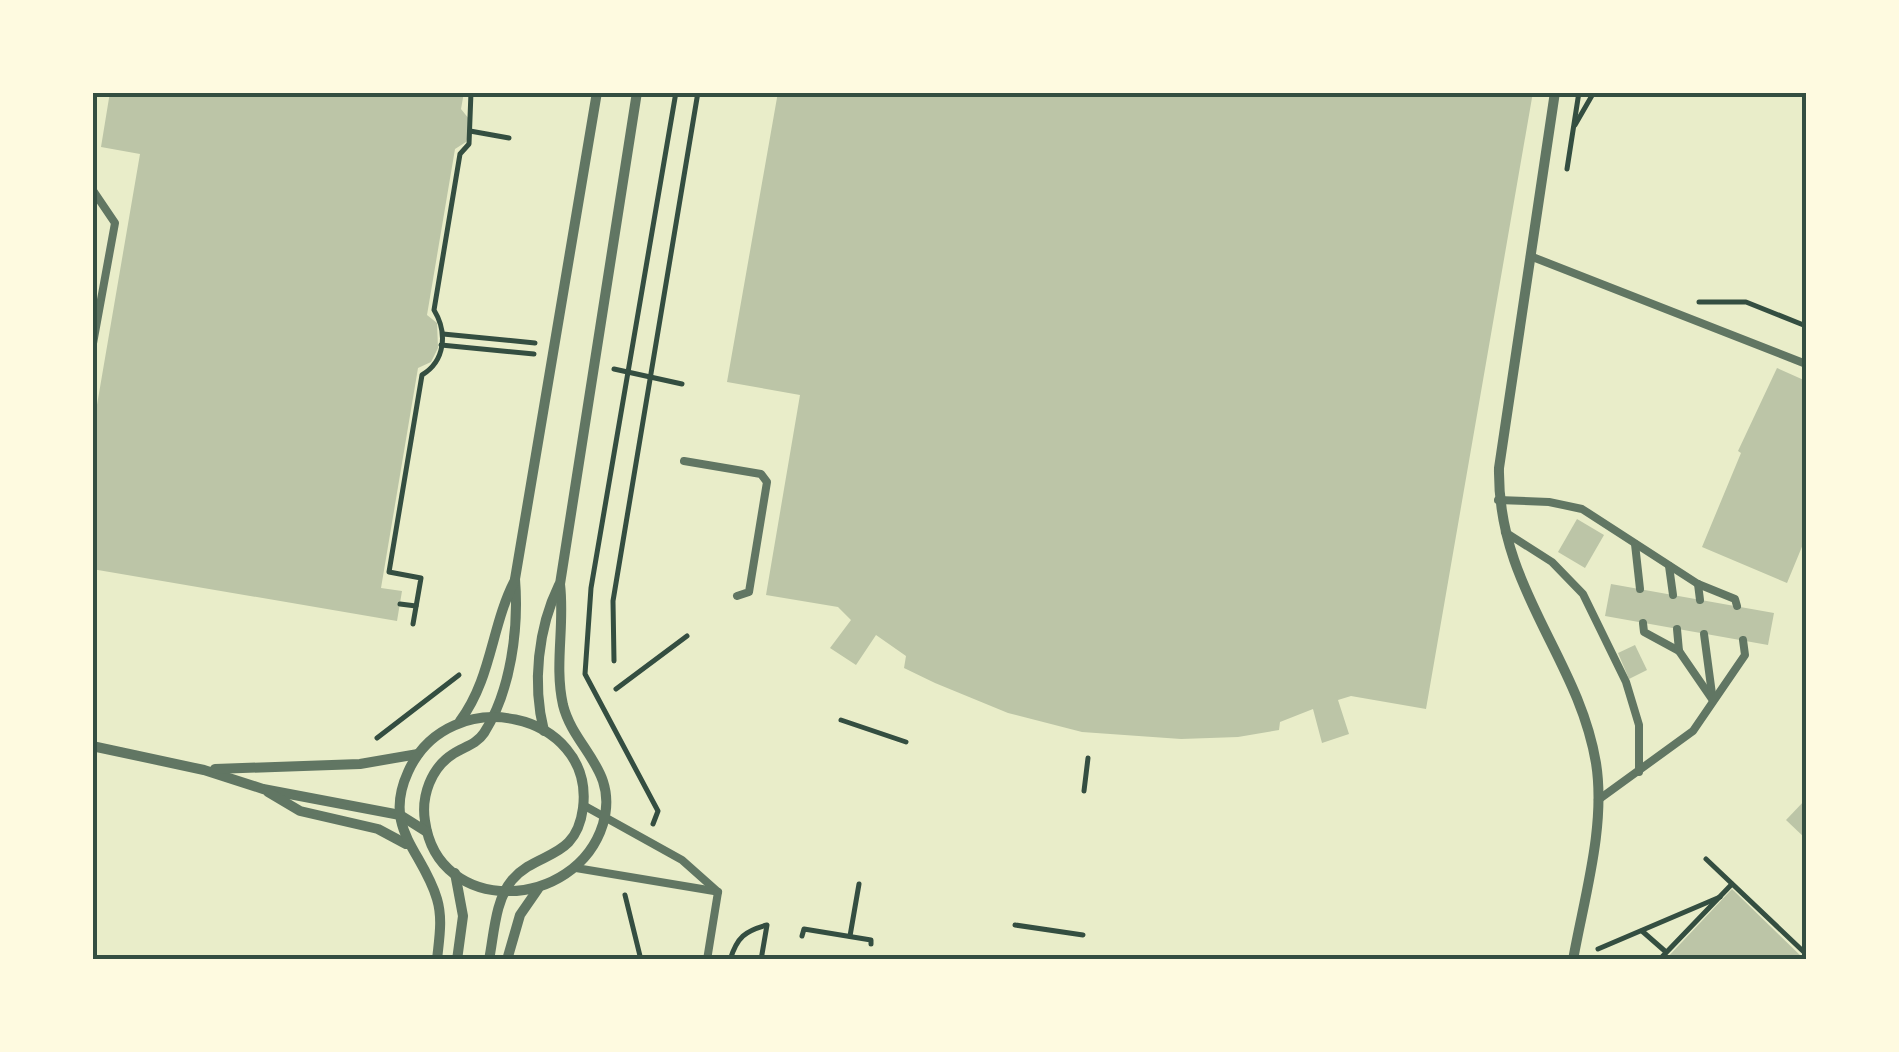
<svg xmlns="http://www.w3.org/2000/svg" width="1899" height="1052" font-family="Ubuntu,sans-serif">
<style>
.building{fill:#bcc5a7}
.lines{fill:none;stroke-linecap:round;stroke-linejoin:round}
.path{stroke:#344e41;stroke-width:5}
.service{stroke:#617663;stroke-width:8}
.minor{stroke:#617663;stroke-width:10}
.neatline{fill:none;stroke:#344e41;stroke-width:4}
</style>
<rect width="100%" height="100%" fill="#e9edc9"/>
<g class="building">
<polygon points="110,92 464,92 461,109 469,119 470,131 466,142 455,149 427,315 437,323 438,348 431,362 418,368 381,588 402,591 397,621 92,569 92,434 140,154 101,147"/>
<polygon points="778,92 1533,92 1426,709 1351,696 1338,700 1349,734 1322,743 1313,709 1280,722 1279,730 1238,737 1181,739 1082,732 1008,713 935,683 904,668 906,656 876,635 856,665 830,648 851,620 838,607 766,595 800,395 727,382"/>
<polygon points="1777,368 1806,381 1806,537 1787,583 1702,547 1741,453 1738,451"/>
<polygon points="1577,519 1604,535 1585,568 1558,552"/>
<polygon points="1611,584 1774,613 1768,645 1605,616"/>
<polygon points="1635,645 1647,670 1629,679 1618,653"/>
<polygon points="1806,799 1806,839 1786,820"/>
<polygon points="1732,889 1805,960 1665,960"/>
</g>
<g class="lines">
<g class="path">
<polyline points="1575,125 1594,92"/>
<polyline points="470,131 509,138"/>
<polyline points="1567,169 1579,92"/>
<polyline points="1699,302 1746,302 1806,326"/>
<polyline points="443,334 535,343"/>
<polyline points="441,345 534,354"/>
<polyline points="614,369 682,384"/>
<polyline points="400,604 416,606"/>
<path d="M413,624l8,-46 -32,-6 33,-197c23,-14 26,-42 12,-65l26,-156 9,-10 2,-52"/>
<polyline points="614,661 613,601 698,92"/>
<polyline points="616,689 687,636"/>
<polyline points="841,720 906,742"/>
<polyline points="377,738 459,675"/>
<polyline points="1084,791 1088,758"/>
<polyline points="653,824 658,811 585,674 591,588 676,92"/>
<polyline points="1706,859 1806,954"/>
<polyline points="625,895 641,960"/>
<polyline points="1015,925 1083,935"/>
<polyline points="1642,931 1666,952"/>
<polyline points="802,936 804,929 871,940 871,944"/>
<polyline points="850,936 859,884"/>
<polyline points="1598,949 1720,897"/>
<path d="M730,960c7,-23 15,-29 37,-35l-6,35"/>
<polyline points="1659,960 1732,884"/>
</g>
<g class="service">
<polyline points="548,92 572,92"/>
<polyline points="92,189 115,223 92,349"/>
<polyline points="1530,256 1806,364"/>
<polyline points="684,461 761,474 767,482 749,592 737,596"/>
<polyline points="1498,500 1549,502 1582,509 1698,584 1735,599 1737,606"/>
<polyline points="1505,532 1552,562 1583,594 1626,682 1639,725 1639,772"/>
<polyline points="1635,544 1640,589"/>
<polyline points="1669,566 1673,595"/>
<polyline points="1698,584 1700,600"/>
<polyline points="1643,623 1644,632 1679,651"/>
<polyline points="1677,629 1679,651 1712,699"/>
<polyline points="1704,634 1712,694"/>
<polyline points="1598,800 1693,731 1745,655 1743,640"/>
<polyline points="583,805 682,860 718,892"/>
<polyline points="576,868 714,891"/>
<polyline points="707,960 718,892"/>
</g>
<g class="minor">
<path d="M597,92l-82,487c4,49 -4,112 -31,154 -8,12 -21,14 -31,21 -22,14 -32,42 -28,67 13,96 151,90 178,3 16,-54 -29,-75 -40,-119 -9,-40 2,-80 -3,-121l77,-492"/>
<path d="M1555,92l-56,376c-2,120 79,188 97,295 10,63 -12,135 -23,197"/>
<path d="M460,721c32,-43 31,-95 55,-141"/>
<path d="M544,731c-12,-47 -6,-103 15,-146"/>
<polyline points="92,746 204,770 263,789 400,815 427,832"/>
<polyline points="215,769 360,764 418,754"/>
<polyline points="268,792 300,811 378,829 406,844"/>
<polyline points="455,873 463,916 457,960"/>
<path d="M437,960c2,-21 6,-41 0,-61 -14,-48 -55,-70 -29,-127 41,-92 187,-60 175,36 -7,53 -45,42 -71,72 -17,20 -18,55 -23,80"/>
<polyline points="507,960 520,915 538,889"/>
</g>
</g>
<rect width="1899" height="1052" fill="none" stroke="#fefae0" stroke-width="190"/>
<rect x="95" y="95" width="1709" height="862" class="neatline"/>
</svg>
